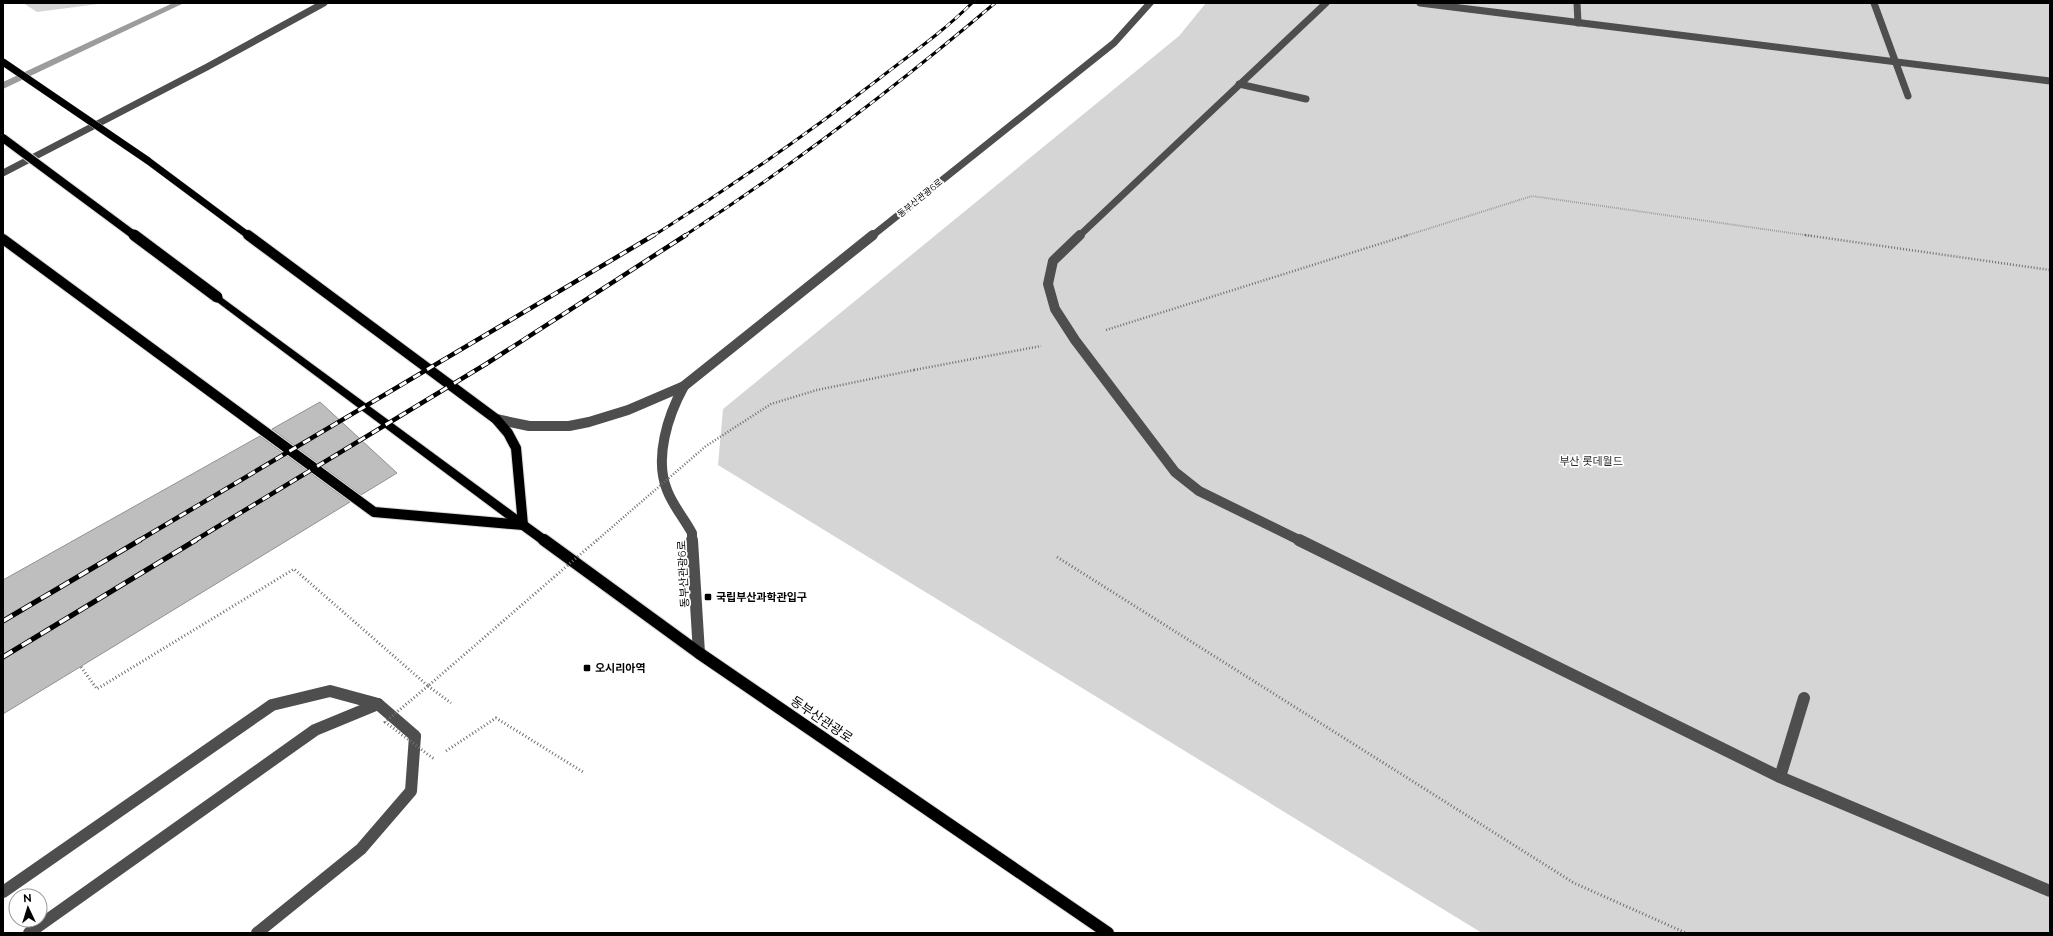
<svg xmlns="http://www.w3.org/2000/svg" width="2053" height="936" font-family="Raleway,'Noto Sans KR',sans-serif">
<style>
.green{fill:#d5d5d5}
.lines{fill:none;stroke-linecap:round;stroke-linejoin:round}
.stream{fill:#9c9c9c;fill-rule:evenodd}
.building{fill:#bebebe;stroke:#929292}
.major-far2-casing{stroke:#dbdbdb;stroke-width:8}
.major-far1-casing{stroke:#dbdbdb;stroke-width:12}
.major-casing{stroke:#dbdbdb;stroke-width:14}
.highway-casing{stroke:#dbdbdb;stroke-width:2}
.path-far2{stroke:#707070;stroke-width:2;stroke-dasharray:0.5 1.5;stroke-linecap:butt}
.path-far1{stroke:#707070;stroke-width:2.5;stroke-dasharray:1 2;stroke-linecap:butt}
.path{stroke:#707070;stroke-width:3;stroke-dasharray:1 2.5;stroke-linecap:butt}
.minor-far2{stroke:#4e4e4e;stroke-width:7}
.minor-far1{stroke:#4e4e4e;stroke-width:10}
.minor{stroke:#4e4e4e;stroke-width:12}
.major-far2{stroke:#000;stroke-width:7}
.major-far1{stroke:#000;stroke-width:10}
.major{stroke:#000;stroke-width:12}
.highway{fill:#000;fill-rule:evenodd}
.rail-far2-casing{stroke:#000;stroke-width:3}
.rail-far1-casing{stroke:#000;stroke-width:4.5}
.rail-casing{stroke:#000;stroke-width:5}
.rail-far2{stroke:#fff;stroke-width:2;stroke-dasharray:6;stroke-linecap:butt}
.rail-far1{stroke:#fff;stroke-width:3;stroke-dasharray:8;stroke-linecap:butt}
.rail{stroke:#fff;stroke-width:3.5;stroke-dasharray:11;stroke-linecap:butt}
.major-bridge-casing{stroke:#dbdbdb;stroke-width:8;stroke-linecap:butt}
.highway-bridge-far1-casing{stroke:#dbdbdb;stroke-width:10;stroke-linecap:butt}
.highway-bridge-casing{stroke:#dbdbdb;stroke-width:13;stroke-linecap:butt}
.path-bridge-far1{stroke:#707070;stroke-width:2.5;stroke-dasharray:1 2;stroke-linecap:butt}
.path-bridge{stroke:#707070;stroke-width:3;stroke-dasharray:1 2.5;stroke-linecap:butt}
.major-bridge{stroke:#000;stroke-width:7}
.highway-bridge-far1{stroke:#000;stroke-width:8}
.highway-bridge{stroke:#000;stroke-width:11}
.poi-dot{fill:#000;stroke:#fff;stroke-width:1.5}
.labels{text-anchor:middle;stroke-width:3.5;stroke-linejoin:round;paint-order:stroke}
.far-street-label{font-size:9px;fill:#000;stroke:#fff}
.park-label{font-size:11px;fill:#2c2c2c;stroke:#fff}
.street-label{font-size:11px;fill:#000;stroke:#fff}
.poi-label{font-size:11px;font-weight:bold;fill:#000;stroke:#fff;text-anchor:start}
.near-street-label{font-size:13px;fill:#000;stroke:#fff}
</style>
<rect width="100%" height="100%" fill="#fff"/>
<g class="green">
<polygon points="23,3 106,3 37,12"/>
<polygon points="1206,3 2050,3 2050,933 1482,933 718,465 723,409 1179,36"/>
</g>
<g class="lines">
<polygon class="stream" points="173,3 184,3 3,89 3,82"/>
</g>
<g class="building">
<polygon points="320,402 397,473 361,495 272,429"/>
<polygon points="260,436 350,502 3,714 3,580"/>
</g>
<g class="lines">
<defs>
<polyline id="major-far2" points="147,160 249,236"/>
<g id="major-far1">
<polyline points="248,235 496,419 508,433 516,448 523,525"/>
<polyline points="3,239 374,512 523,525"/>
<polyline points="523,525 545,541"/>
</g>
<polyline id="major" points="544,540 699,653 1108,933"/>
<polygon id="highway" points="217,294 527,522 529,525 527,528 519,528 213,299 212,297 213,295"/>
</defs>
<use href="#major-far2" class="major-far2-casing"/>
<use href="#major-far1" class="major-far1-casing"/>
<use href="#major" class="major-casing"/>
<use href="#highway" class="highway-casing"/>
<polyline class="path-far2" points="1405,236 1532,196 1812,236"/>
<g class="path-far1">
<polyline points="1805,235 2050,270"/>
<polyline points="1106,330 1408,235"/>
<polyline points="914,370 1041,346"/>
</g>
<g class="path">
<polyline points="1057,557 1574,883 1686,933"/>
<polyline points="428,686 451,703"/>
<polyline points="446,751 496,718 583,772"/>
</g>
<g class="minor-far2">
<polyline points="1420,3 2050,81"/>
<polyline points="1577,3 1578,23"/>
<polyline points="1874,3 1908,96"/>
<polyline points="1239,84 1306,99"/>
<polyline points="3,173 207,67 324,3"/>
<polyline points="872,236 1114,43 1150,3"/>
<polyline points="1079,236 1326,3"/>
</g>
<g class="minor-far1">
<polyline points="1080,235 1053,261 1048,284 1055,309 1075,340 1175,472 1199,491 1301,541"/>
<path d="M684,386c-16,29 -30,72 -17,104 6,16 17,28 25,43v8"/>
<polyline points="496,419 529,426 569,426 589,422 628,410 684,386 873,235"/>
</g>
<g class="minor">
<polyline points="692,540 699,653"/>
<polyline points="1299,540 1780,777 2050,891"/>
<polyline points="1780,777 1804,698"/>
<polyline points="3,892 272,705 330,691 378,704 415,736 411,791 361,849 257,933"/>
<polyline points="29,933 315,730 378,704"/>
</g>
<use href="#major-far2" class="major-far2"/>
<use href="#major-far1" class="major-far1"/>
<use href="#major" class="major"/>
<use href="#highway" class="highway"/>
<defs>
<g id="rail-far2">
<path d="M653,236c78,-49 154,-102 227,-158 31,-24 64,-47 92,-75"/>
<path d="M684,236c109,-71 212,-149 311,-233"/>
</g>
<g id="rail-far1">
<polyline points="138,541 654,235"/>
<polyline points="194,541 486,364 686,235"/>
</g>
<g id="rail">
<polyline points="3,621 140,540"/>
<polyline points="3,657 196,540"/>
</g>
</defs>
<use href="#rail-far2" class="rail-far2-casing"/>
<use href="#rail-far1" class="rail-far1-casing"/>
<use href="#rail" class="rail-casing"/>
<use href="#rail-far2" class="rail-far2"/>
<use href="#rail-far1" class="rail-far1"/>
<use href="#rail" class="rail"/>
<defs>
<polyline id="major-bridge" points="3,62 147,160"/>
<polyline id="highway-bridge-far1" points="3,138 135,236"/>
<polyline id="highway-bridge" points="134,235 217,297"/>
</defs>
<use href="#major-bridge" class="major-bridge-casing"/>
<use href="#highway-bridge-far1" class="highway-bridge-far1-casing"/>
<use href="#highway-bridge" class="highway-bridge-casing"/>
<polyline class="path-bridge-far1" points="596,541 706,446 771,404 817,390 914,370"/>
<g class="path-bridge">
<polyline points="81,667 97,689 294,569 428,686 597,540"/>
<polyline points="428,686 385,722 434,759"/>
</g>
<use href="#major-bridge" class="major-bridge"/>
<use href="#highway-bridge-far1" class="highway-bridge-far1"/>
<use href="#highway-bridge" class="highway-bridge"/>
</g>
<g class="poi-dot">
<rect x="704" y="593" width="8" height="8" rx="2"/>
<rect x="583" y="664" width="8" height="8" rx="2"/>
</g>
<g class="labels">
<g class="far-street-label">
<text transform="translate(920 198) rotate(-39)" y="3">동부산관광6로</text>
</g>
<g class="park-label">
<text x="1591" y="465">부산 롯데월드</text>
</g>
<g class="street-label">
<text transform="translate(683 574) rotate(-93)" y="4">동부산관광6로</text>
</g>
<g class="poi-label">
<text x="716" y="601">국립부산과학관입구</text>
<text x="595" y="672">오시리아역</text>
</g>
<g class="near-street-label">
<text transform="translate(822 719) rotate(34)" y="5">동부산관광로</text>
</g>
</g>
<rect width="2053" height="936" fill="none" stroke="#000000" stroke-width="8"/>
<g transform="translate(28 908) rotate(356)"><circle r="19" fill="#ffffff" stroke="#999999"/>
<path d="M0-3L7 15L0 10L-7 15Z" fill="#000000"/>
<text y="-6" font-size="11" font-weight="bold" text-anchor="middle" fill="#000000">N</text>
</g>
</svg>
